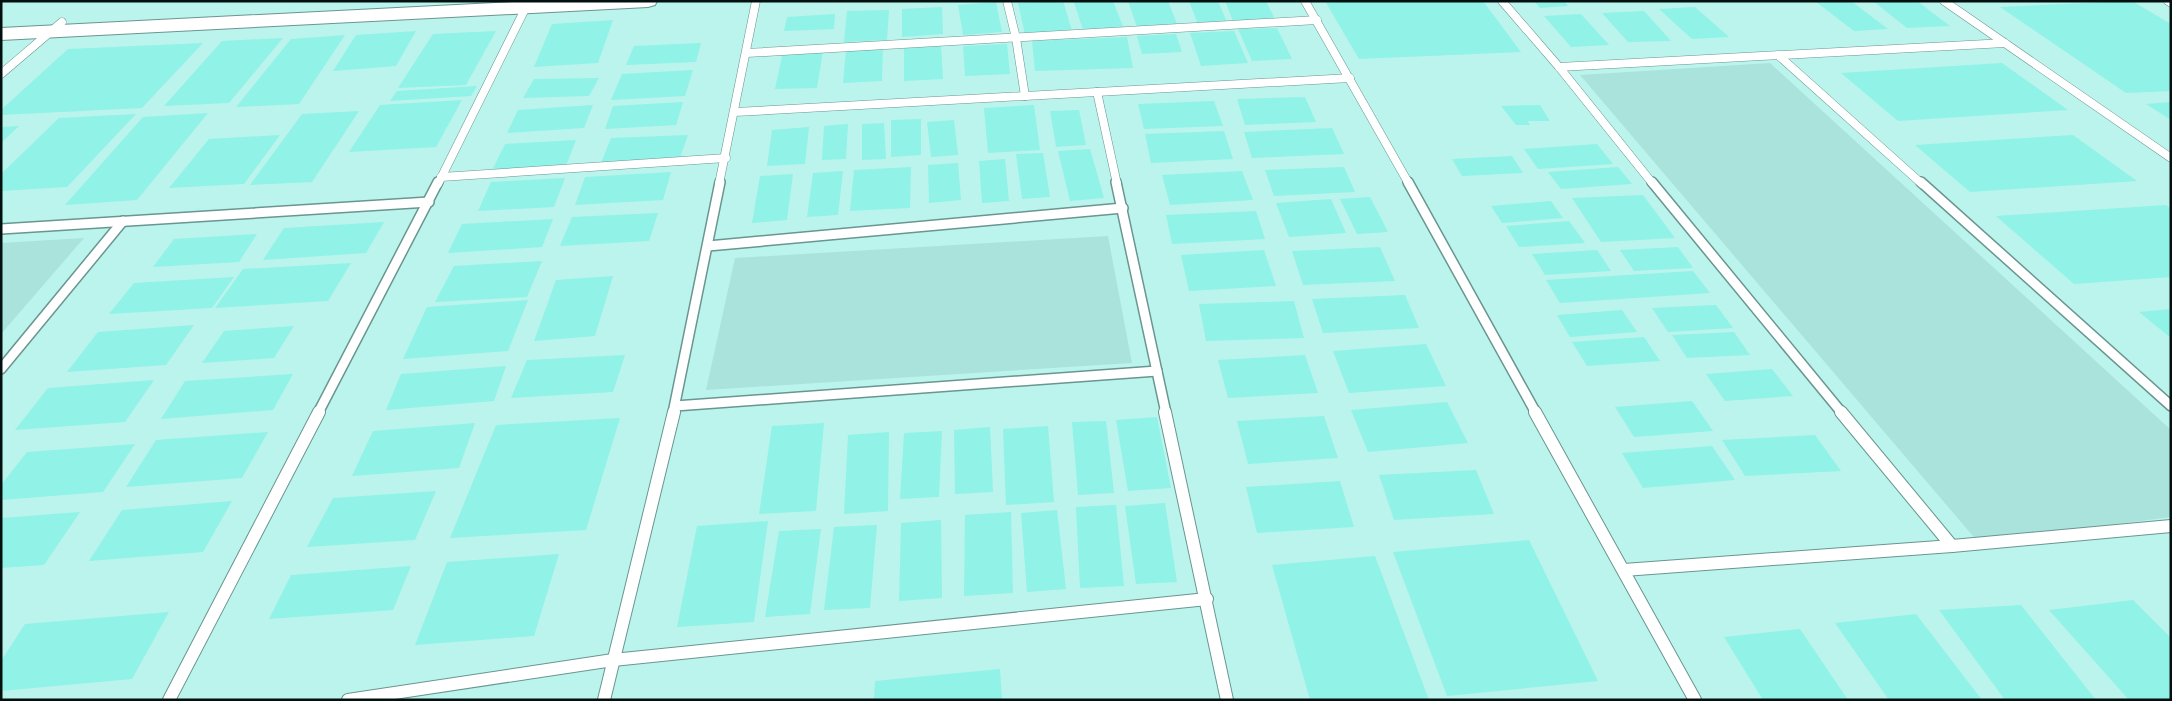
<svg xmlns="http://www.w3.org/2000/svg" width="2172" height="701" font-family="'Crimson Pro',serif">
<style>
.built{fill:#bbf4ec}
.green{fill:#aae3db}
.building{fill:#91f2e7}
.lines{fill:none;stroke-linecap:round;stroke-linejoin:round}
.lane-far2-casing{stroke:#699690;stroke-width:9}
.lane-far1-casing{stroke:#699690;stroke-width:12}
.lane-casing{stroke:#699690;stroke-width:14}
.secondary-casing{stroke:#699690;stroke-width:2}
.lane-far2{stroke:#fff;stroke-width:8}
.lane-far1{stroke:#fff;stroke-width:9}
.lane{stroke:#fff;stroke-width:12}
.secondary{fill:#fff;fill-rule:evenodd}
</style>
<rect width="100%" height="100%" fill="#cefef7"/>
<rect class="built" x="1" y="1" width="2170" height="699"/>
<g class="green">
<polygon points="1770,63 2171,430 2171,517 1978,542 1580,75"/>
<polygon points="1108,236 1132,363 706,390 735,258"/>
<polygon points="84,238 1,334 1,243"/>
</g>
<g class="building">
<polygon points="1063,1 1072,31 1025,35 1018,3"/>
<polygon points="1113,1 1123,27 1083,30 1074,2"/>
<polygon points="1128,1 1168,1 1177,24 1137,27"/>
<polygon points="1189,1 1218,1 1227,22 1198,24"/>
<polygon points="1225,1 1266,1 1275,19 1233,21"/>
<polygon points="1325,1 1483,1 1521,52 1359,59"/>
<polygon points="1534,1 1564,1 1568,6 1540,8"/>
<polygon points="1815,1 1851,1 1888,29 1854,31"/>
<polygon points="1873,1 1917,1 1950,26 1907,28"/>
<polygon points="2132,1 2171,24 2171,91 2126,93 2000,7"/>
<polygon points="996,2 1002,32 963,35 958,5"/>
<polygon points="942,7 943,34 902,37 902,9"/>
<polygon points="1695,7 1729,37 1692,39 1659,9"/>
<polygon points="889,10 887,40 844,42 847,11"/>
<polygon points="1644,11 1671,41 1628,42 1602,13"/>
<polygon points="835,14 834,29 784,31 787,17"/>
<polygon points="1581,14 1609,45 1571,47 1544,16"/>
<polygon points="613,20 598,63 534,67 552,24"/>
<polygon points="1277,28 1292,59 1252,61 1238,29"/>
<polygon points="416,31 396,66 333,71 356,35"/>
<polygon points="496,31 466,85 398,88 433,34"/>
<polygon points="1234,31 1248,63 1201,66 1190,33"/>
<polygon points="1176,34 1182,52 1142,54 1137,36"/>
<polygon points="345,35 299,104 236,107 291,39"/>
<polygon points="1127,37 1133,68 1035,71 1032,41"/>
<polygon points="283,38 229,103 164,106 222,41"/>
<polygon points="203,43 142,108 1,115 1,110 68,49"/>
<polygon points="701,43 696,62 626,65 634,46"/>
<polygon points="1007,44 1010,74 965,76 963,46"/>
<polygon points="941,46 943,79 904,81 904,48"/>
<polygon points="883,48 882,81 843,83 846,50"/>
<polygon points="823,51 817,88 775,89 783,52"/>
<polygon points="2002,63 2068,110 1898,121 1841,73"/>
<polygon points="693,70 685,96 611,100 622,74"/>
<polygon points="599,78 589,96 523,98 534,79"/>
<polygon points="477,86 471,96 390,101 397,91"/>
<polygon points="1305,97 1316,122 1245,125 1237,99"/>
<polygon points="462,100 436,147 349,152 380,105"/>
<polygon points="1214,101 1223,126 1144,129 1138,104"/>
<polygon points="683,102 676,125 605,129 613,106"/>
<polygon points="2171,102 2171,120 2146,104"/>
<polygon points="593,105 584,128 507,133 518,110"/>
<polygon points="1034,105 1040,150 988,153 984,108"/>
<polygon points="1540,105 1550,121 1528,121 1530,125 1516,125 1501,106"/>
<polygon points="1079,110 1086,145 1056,147 1050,111"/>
<polygon points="359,111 312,182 250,185 302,114"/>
<polygon points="208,113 137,200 65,205 143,117"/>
<polygon points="136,114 67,187 1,191 1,174 59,118"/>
<polygon points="921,119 921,155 891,157 891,120"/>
<polygon points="954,120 958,155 931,157 927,122"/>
<polygon points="884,123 886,159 862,160 862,124"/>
<polygon points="848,124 846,159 822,160 824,126"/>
<polygon points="19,126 1,143 1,127"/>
<polygon points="809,127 805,164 767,166 772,130"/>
<polygon points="1332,128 1344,154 1252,158 1244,132"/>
<polygon points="1224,131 1233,159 1151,163 1145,134"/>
<polygon points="280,135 244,184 169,188 209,139"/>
<polygon points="688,135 679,160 601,163 611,138"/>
<polygon points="2073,135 2137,181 1970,192 1915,145"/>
<polygon points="576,140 566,166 492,170 505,144"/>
<polygon points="1597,144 1613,164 1538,169 1524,149"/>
<polygon points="1090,149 1104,198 1070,201 1058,151"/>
<polygon points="1043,153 1050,197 1022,199 1016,154"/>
<polygon points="1512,156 1523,173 1462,176 1452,159"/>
<polygon points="1005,159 1009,201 982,203 979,161"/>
<polygon points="958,163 961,200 929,203 928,165"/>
<polygon points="911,167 910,208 850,211 854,170"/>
<polygon points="1344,167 1355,192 1274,196 1265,170"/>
<polygon points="1618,167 1632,184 1561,189 1548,172"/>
<polygon points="843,171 838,215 807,217 813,173"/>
<polygon points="1242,171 1253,200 1170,205 1162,175"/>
<polygon points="671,172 663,200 575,205 585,177"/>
<polygon points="793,174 787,220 752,223 760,176"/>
<polygon points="565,178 554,207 478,211 491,182"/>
<polygon points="1643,195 1675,238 1601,242 1572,198"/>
<polygon points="1370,197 1388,232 1357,234 1340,199"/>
<polygon points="1331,199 1346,233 1289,237 1276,203"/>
<polygon points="1551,201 1563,218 1502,223 1491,206"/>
<polygon points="2166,205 2171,209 2171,277 2074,284 1996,216"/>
<polygon points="1256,211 1265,239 1172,244 1166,215"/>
<polygon points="658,213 649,241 560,246 572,217"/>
<polygon points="553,219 542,247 448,253 462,224"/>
<polygon points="1569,221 1585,243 1519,247 1506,226"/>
<polygon points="384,222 366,253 263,260 284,228"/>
<polygon points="257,234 239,262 153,267 174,239"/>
<polygon points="1380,247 1395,281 1303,285 1292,251"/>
<polygon points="1678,247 1693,268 1634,271 1620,250"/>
<polygon points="1264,250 1276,286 1189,291 1181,255"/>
<polygon points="1597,250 1611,271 1545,275 1532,254"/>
<polygon points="542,261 527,297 435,302 454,266"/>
<polygon points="351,263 328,301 215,308 243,269"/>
<polygon points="1693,271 1710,293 1560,303 1546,280"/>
<polygon points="613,276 595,336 534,341 556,280"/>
<polygon points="234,277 212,308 109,314 134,283"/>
<polygon points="1405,295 1419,328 1323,333 1312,299"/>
<polygon points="528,300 508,351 403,359 427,307"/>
<polygon points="1294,301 1304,338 1206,341 1199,304"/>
<polygon points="1716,305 1733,328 1668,332 1652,308"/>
<polygon points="2171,309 2171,338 2139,312"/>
<polygon points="1622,310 1637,332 1570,337 1557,315"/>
<polygon points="194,325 166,365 67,372 98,332"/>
<polygon points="294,326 274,358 202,363 224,331"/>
<polygon points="1734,332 1750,355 1687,358 1672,335"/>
<polygon points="1644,337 1660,361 1587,366 1572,342"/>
<polygon points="1426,344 1446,386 1349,393 1333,351"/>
<polygon points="625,355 613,392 511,398 527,360"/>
<polygon points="1305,355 1318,393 1228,398 1218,360"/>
<polygon points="506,366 494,401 386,410 401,374"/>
<polygon points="1772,369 1793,396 1725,401 1706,374"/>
<polygon points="293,374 273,410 161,419 185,381"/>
<polygon points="154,380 125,422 15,430 48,388"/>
<polygon points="1692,401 1713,431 1634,437 1615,407"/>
<polygon points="1447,402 1468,443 1368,452 1351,410"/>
<polygon points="1324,416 1338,458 1248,464 1237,421"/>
<polygon points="1157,417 1171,488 1128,491 1116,420"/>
<polygon points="620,418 586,530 450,538 496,425"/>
<polygon points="1106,421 1114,493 1078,495 1072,422"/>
<polygon points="475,423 459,468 352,476 373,431"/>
<polygon points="824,423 816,511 759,514 772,426"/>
<polygon points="1048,426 1054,502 1006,505 1003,429"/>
<polygon points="990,427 993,492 955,494 954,430"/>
<polygon points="942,431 939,497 900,499 904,433"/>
<polygon points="268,432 242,478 126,487 156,440"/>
<polygon points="889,432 888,511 844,514 848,435"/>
<polygon points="1815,435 1841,471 1745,476 1722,440"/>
<polygon points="135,444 103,492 1,500 1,485 27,452"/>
<polygon points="1712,446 1735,480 1643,488 1622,453"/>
<polygon points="1476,470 1494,514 1394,520 1379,475"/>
<polygon points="1340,481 1354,527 1257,533 1246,487"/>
<polygon points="436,491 415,540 307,547 333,498"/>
<polygon points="232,501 203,552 89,561 122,510"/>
<polygon points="1165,503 1177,582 1136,584 1125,506"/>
<polygon points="1116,505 1124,586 1080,588 1076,507"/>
<polygon points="1057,510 1066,589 1027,592 1021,513"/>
<polygon points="80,512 44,565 1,568 1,518"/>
<polygon points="1011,512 1013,593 964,596 965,515"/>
<polygon points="941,520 942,598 899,601 901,523"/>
<polygon points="768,521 754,622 677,627 697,526"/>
<polygon points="877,525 870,608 824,610 834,527"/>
<polygon points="821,529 810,614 765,617 779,531"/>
<polygon points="1529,540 1598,681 1447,696 1393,552"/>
<polygon points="559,554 534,636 415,645 447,562"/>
<polygon points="1375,556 1429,700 1310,700 1272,565"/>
<polygon points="411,566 393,610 269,619 291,575"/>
<polygon points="2133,600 2171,638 2171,700 2129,700 2049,610"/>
<polygon points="2021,605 2096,700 2005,700 1939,610"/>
<polygon points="169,612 132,679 1,691 1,661 25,624"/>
<polygon points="1916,614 1982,700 1889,700 1835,623"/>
<polygon points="1800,629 1848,700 1763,700 1724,637"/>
<polygon points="1000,669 1002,700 874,700 875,681"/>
</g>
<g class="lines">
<defs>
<g id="lane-far2">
<polyline points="1007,1 1016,38 1025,96"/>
<polyline points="1305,1 1409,184"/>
<polyline points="1502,1 1559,67 1653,184"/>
<polyline points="1944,1 2171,158"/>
<polyline points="2168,1 2171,3"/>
<polyline points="747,53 1317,20"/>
<polyline points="1778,55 1922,184"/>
<polyline points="1559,67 2005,43"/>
<polyline points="1,74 62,22"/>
<polyline points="1097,92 1117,184"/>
<polyline points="735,112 1350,78"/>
<polyline points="441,177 726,158"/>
<polyline points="438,184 528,3"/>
<polyline points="719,184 756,1"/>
</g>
<g id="lane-far1">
<polyline points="1116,182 1166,413"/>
<polyline points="1408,182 1536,413"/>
<polyline points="1652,182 1842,413"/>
<polyline points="1921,182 2171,406"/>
<polyline points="1,229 429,202"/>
<polyline points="708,246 1123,208"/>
<polyline points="1,369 123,221"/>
<polyline points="675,406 1157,371"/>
<polyline points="318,413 438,182"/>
<polyline points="673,413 720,182"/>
</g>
<g id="lane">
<polyline points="1165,412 1227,700"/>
<polyline points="1535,412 1695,700"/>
<polyline points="1841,412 1952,546"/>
<polyline points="1624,570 1952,546 2171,526"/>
<polyline points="169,700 319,412"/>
<polyline points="348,700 613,660 1207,599"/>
<polyline points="604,700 674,412"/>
</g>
<polygon id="secondary" points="533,1 657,1 655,5 648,7 1,40 1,28"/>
</defs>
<use href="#lane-far2" class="lane-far2-casing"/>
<use href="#lane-far1" class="lane-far1-casing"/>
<use href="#lane" class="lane-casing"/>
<use href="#secondary" class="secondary-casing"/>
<use href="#lane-far2" class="lane-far2"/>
<use href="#lane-far1" class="lane-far1"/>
<use href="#lane" class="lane"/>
<use href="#secondary" class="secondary"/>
</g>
<rect width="2172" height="701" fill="none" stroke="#021110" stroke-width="5"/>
</svg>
